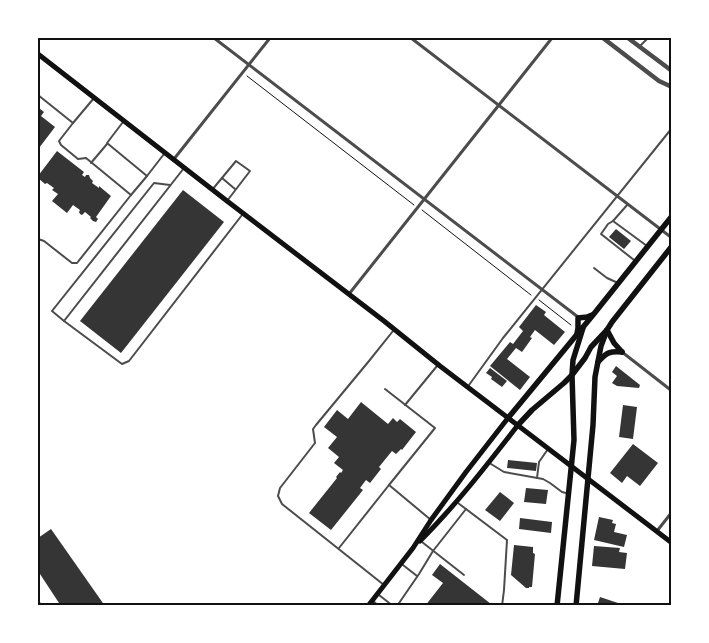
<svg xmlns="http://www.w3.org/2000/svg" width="709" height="643" font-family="'Work Sans',sans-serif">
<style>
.building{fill:#353535}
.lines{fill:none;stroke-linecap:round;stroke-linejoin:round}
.path{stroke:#111;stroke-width:1}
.service{stroke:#4c4c4c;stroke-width:2}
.minor{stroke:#4c4c4c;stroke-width:3}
.tertiary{stroke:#4c4c4c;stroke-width:4.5}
.secondary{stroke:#111;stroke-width:5}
.primary{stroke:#111;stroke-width:5.5}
.neatline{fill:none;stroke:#111;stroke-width:2}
</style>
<rect width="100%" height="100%" fill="#fff"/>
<g class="building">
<polygon points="39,108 44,112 41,116 55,127 39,148 38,147 38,109"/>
<polygon points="57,151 84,172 82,175 85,177 86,175 89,175 90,178 93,181 92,183 99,188 99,186 111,196 96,217 98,219 96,222 93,221 90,218 91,217 85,212 82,215 80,214 79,212 80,210 73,205 67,213 52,201 58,194 52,190 54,188 47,183 45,184 38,178 38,176"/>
<polygon points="183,190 224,222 121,353 80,321"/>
<polygon points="616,229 631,241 624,249 609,237"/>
<polygon points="536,305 546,312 544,315 565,332 554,345 535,330 530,337 532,338 522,352 516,348 507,359 530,377 520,390 490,366 510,342 513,344 523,331 519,327"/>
<polygon points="616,366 640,385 639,388 617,386 612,383 617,376 612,372"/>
<polygon points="490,368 507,381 502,387 491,379 492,377 486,373"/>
<polygon points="361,402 388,424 393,418 397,422 400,419 416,432 402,450 401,449 396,454 392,451 379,467 381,469 370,483 366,480 360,488 363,490 331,530 309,513 337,478 336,477 340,472 341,473 343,470 334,463 339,457 328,448 337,437 324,427 337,410 348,419"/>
<polygon points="623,405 637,407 633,439 619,437"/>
<polygon points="633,444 658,463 640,486 627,476 622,483 610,473"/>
<polygon points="508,460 537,463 536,471 507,468"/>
<polygon points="526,488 548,490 546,504 524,502"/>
<polygon points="500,492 514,503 500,521 485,510"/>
<polygon points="599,517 613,520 612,523 616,524 614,532 627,535 624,547 594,540"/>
<polygon points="520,518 552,522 551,533 519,529"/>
<polygon points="51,529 105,606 61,606 38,571 38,538"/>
<polygon points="514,545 533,547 533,553 535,554 532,587 529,587 529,588 526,588 511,575"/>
<polygon points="594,546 620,548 619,552 627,553 625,569 592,566"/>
<polygon points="440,564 491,604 490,606 425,606 443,583 432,575"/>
<polygon points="600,597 621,604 620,606 597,606"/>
</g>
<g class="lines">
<g class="path">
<polyline points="247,76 414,205"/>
<polyline points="422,210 531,295"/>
<polyline points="539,300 571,325"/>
</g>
<g class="service">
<polyline points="640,46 648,38"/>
<polyline points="38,95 73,123 94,98"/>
<polyline points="123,122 107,143 147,176 164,154"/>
<polyline points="73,123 59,141 61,145 78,159 86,158 131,195 147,176"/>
<polyline points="91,163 107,144"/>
<polyline points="222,178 235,189"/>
<polyline points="170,185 154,183 52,311 64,321 184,168"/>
<polyline points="212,190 236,161 250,171 227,201"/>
<polyline points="628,204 613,221 647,246"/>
<polyline points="613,221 608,224 601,234 634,260"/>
<polyline points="38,239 44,241 72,263 77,263 131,195"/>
<polyline points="594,268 607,278 618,283"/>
<polyline points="64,321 122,364 129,361 242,215"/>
<polyline points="469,385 503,338 672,128"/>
<polyline points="385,389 435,428 389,485 431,520"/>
<polyline points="405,405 437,366"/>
<polyline points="491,464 504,472 543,479 550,483 562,492 566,493"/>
<polyline points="537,478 539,462 548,449"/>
<polyline points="458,503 507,540 504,590 502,606"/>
<polyline points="422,542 464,575"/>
<polyline points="339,548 389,485"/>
<polyline points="403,565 417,576"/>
<polyline points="384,585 287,508 282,504 278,496 280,488 315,443 313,429 316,425 369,361 393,331"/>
<polyline points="379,595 393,606"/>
<polyline points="38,600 41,606"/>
<polyline points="373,601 379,606"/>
<polyline points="397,606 419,574 433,551 466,509"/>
</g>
<g class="minor">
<polyline points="214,38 578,317"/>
<polyline points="411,38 672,238"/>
<polyline points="174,159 270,38"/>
<polyline points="349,294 552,38"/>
<polyline points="622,352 672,391"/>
<polyline points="657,531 672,512"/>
</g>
<g class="tertiary">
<polyline points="603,38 659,81 672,87"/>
<polyline points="628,38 672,71"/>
</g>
<g class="secondary">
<polyline points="38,54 227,201 384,321 440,366 672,543"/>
<path d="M420,541c36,-36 67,-76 98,-116"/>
<polyline points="368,606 413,548 431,520 466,472 508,418"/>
</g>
<g class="primary">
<polyline points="607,330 614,343 622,352"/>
<polyline points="577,334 578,328 578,318 587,317 592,315"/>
<path d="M598,362c9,-10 12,-11 24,-10"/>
<polyline points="508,418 593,315 672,216"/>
<polyline points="518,425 532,410 564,383 572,375 585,358 591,347 607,330 612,322 672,246"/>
<polyline points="557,606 574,440 572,375 573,360 583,328"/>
<polyline points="576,606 593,425 595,377 601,346 607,330"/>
</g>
</g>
<rect width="709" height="643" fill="none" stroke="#ffffff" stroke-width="78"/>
<rect x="39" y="39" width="631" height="565" class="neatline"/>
</svg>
